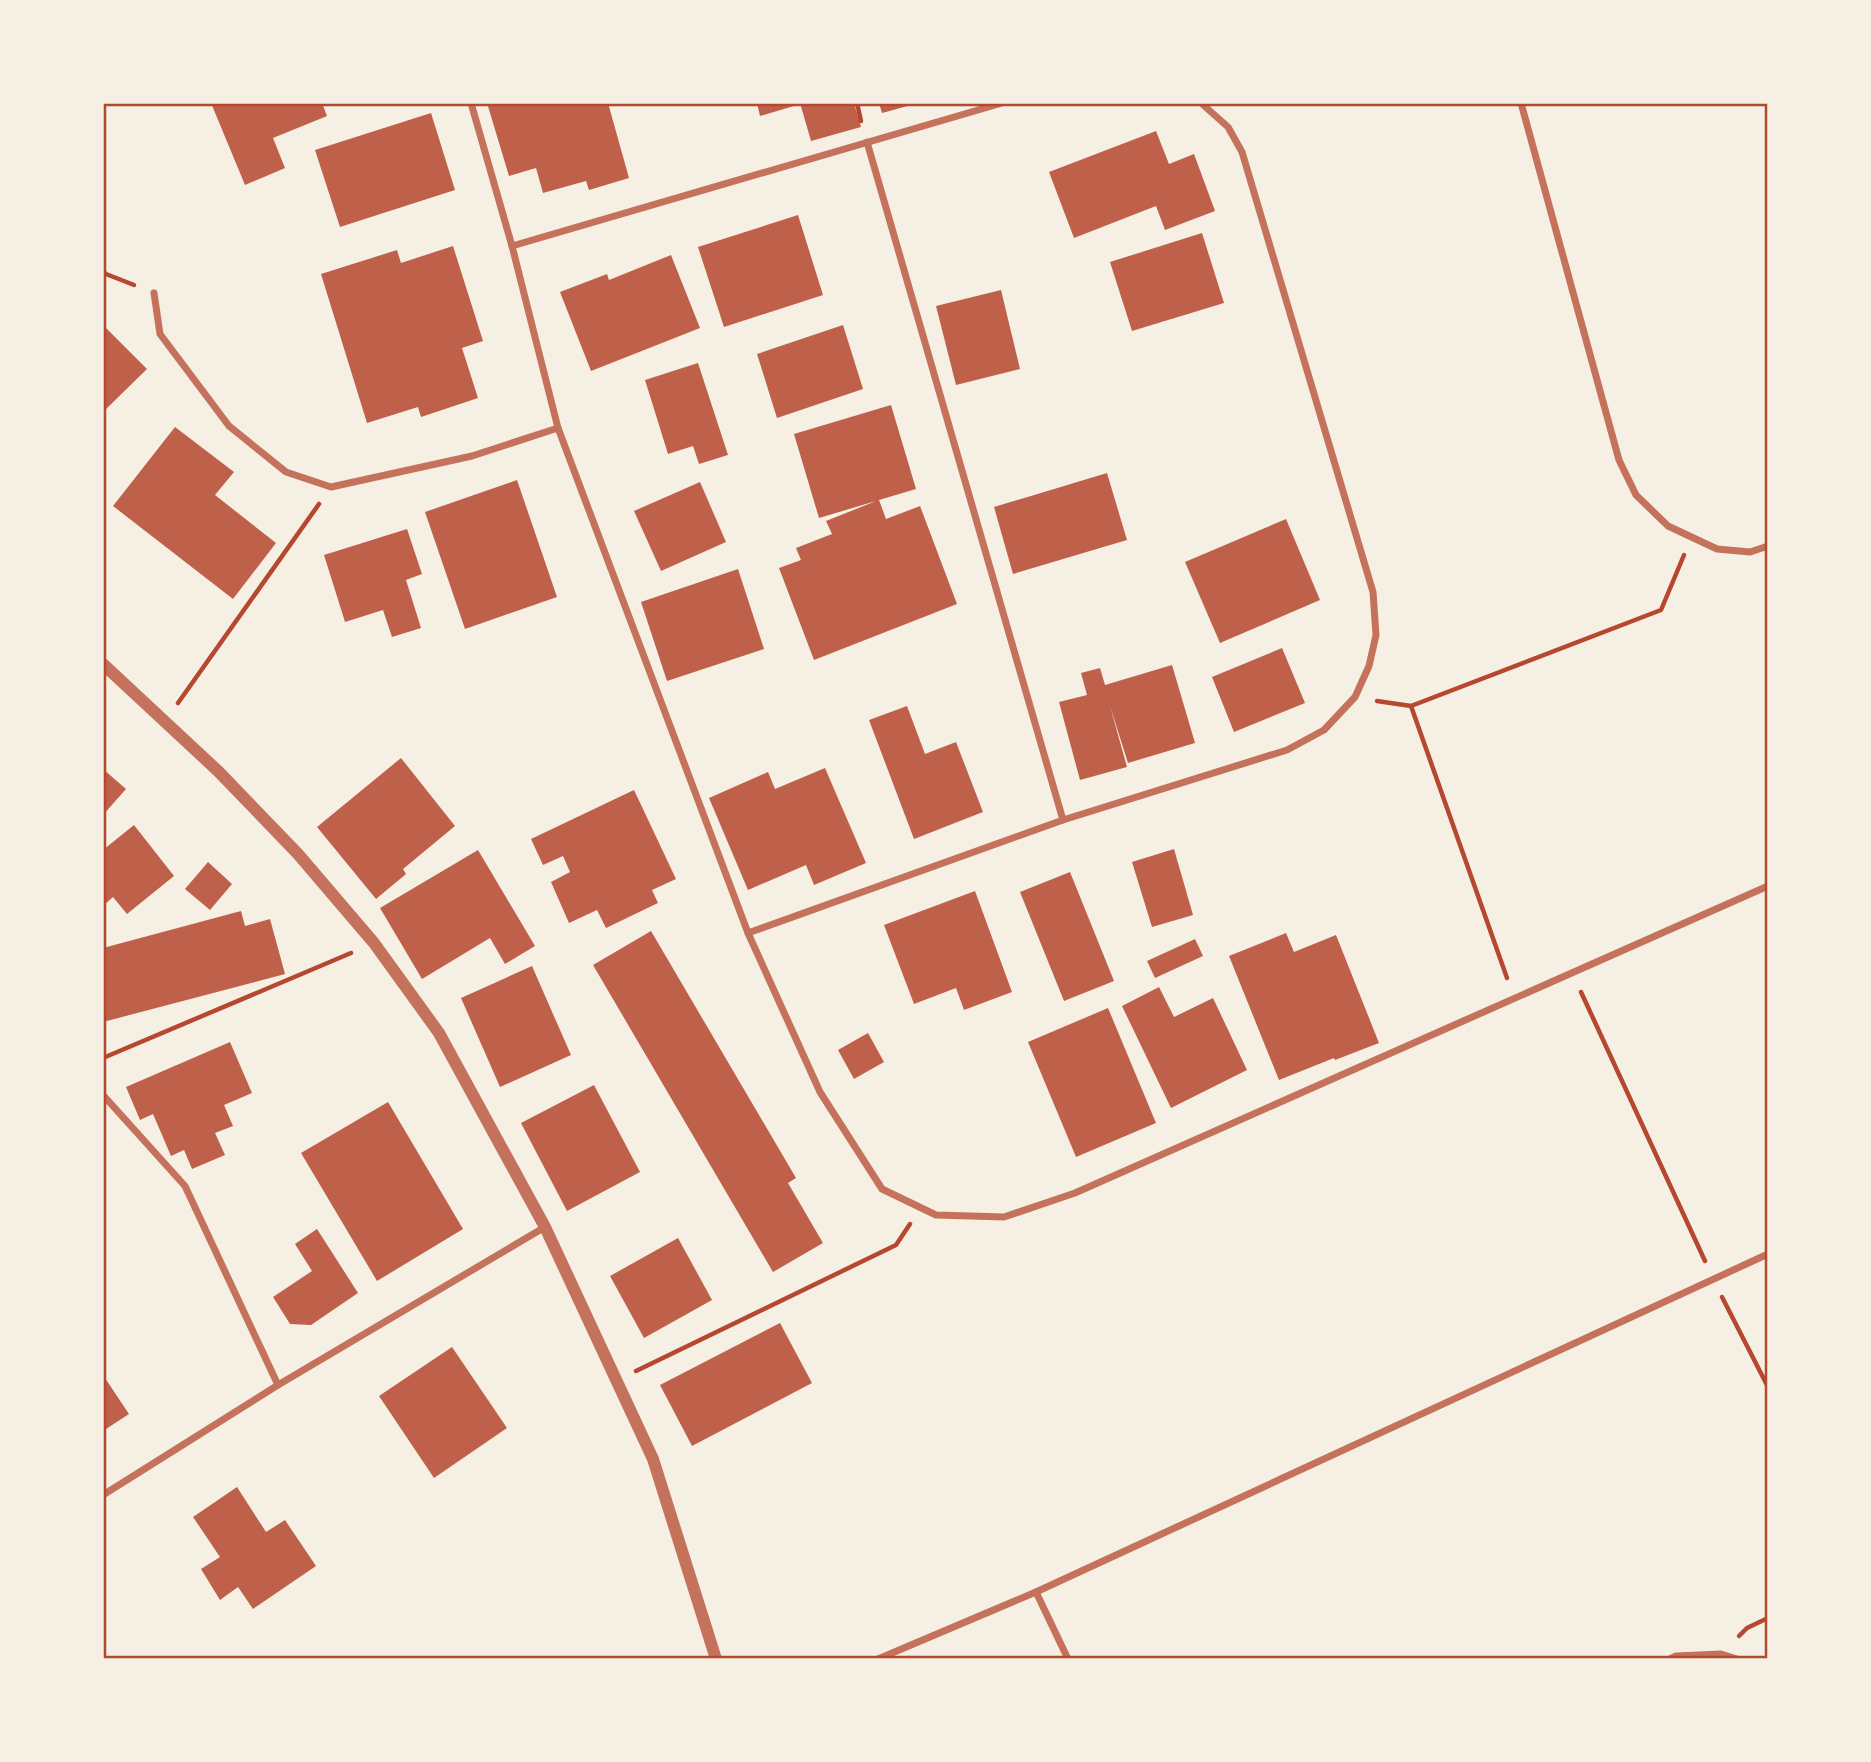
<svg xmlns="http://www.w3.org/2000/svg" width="1871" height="1762" font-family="Rubik,sans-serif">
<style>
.building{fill:#bf614a}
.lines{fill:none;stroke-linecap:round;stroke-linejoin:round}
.path{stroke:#b5482f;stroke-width:4.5}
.minor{stroke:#c5725c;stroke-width:7}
.tertiary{stroke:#c5725c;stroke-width:12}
.neatline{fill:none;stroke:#b5482f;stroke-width:2.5}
</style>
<rect width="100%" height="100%" fill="#f6efe4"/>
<g class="building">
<polygon points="211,103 322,103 327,116 273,138 285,168 245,185"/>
<polygon points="487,103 608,103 629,178 589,190 586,181 543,193 536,168 509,176"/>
<polygon points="757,103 793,103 794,106 760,116"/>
<polygon points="800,103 854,103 861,127 811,141"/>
<polygon points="879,103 915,103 915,104 882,113"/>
<polygon points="431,113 455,190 340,227 315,150"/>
<polygon points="1156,131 1169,164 1194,154 1215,211 1165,230 1156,206 1074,238 1049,172"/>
<polygon points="798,215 823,295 724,327 698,247"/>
<polygon points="1202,233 1224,303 1132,331 1110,262"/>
<polygon points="453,246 483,341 462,348 478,398 421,417 418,407 367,423 321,274 397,250 401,263"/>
<polygon points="671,255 700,328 591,371 560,292 607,274 609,280"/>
<polygon points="1001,290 1020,369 956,385 936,306"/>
<polygon points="103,325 147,369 103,412"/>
<polygon points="843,325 863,389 777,418 757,354"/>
<polygon points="698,363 728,455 699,464 693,446 668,454 645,380"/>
<polygon points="891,405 916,489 879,500 886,519 920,506 957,604 814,660 779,568 801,560 796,548 832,534 826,521 876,501 819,518 794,434"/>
<polygon points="175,427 234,472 215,495 276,543 233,599 113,506"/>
<polygon points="1107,473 1127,540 1013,574 994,507"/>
<polygon points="517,480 557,597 465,629 425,512"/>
<polygon points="700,482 726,542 661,571 634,511"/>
<polygon points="1286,519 1320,600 1220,643 1185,562"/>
<polygon points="407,529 422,574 406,580 421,628 392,637 383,610 345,622 324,555"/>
<polygon points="738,569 764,649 667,681 641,602"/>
<polygon points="1282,648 1305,703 1234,732 1212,677"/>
<polygon points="1172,665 1195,743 1128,763 1110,706 1127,767 1080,780 1059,702 1087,695 1081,673 1100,668 1105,685"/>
<polygon points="907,706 925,754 956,742 983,812 914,839 869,720"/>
<polygon points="401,758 455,826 403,869 406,874 376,899 317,827"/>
<polygon points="825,768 866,863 814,885 806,865 748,890 709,798 768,772 775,789"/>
<polygon points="103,769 126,789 103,815"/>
<polygon points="634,790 676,879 652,890 658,903 606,928 597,910 569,923 551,882 570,872 563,856 543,865 531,839"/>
<polygon points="134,825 174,876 127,914 113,897 103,906 103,850"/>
<polygon points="1174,849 1193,915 1152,927 1132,862"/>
<polygon points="478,850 535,946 505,964 490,938 422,979 380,908"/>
<polygon points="208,862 232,884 210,910 185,889"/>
<polygon points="1070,872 1114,981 1064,1001 1020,892"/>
<polygon points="975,891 1012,992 964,1010 956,988 914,1004 884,925"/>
<polygon points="241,911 245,926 270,919 285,974 103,1022 103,948"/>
<polygon points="651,931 796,1178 788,1183 823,1243 773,1272 593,965"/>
<polygon points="1286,933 1294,952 1336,935 1379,1043 1335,1060 1334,1058 1279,1080 1229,956"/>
<polygon points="1195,939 1203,956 1155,978 1147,961"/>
<polygon points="532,966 571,1055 500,1087 461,998"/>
<polygon points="1159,987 1174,1017 1213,998 1247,1070 1171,1108 1122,1006"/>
<polygon points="1108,1008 1156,1123 1076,1157 1028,1042"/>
<polygon points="868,1033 884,1062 854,1079 838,1050"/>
<polygon points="230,1042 252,1093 224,1105 233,1126 215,1133 225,1155 192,1169 184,1150 171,1156 153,1114 140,1120 126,1087"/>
<polygon points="594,1085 640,1172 567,1211 521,1123"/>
<polygon points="388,1102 463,1229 377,1281 301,1153"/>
<polygon points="317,1229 358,1293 311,1325 290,1324 273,1297 312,1271 295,1244"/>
<polygon points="678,1238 712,1300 644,1338 610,1276"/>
<polygon points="780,1323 812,1383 692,1446 660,1385"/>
<polygon points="452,1347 507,1428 434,1478 379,1396"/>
<polygon points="103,1375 129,1414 103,1431"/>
<polygon points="237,1487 266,1532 285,1520 316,1566 253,1609 238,1587 220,1600 201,1569 220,1557 193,1517"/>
</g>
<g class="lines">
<g class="path">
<polyline points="857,103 861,121"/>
<polyline points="103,271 106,274 134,285"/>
<polyline points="1377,701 1411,706 1661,610 1684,555"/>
<polyline points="178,703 319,504"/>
<polyline points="1411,706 1507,978"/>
<polyline points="1581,992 1705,1261"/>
<polyline points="103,1058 351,953"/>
<polyline points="1722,1297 1768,1387"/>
<polyline points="636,1371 896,1245 910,1224"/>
<polyline points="1739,1636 1747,1628 1768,1618"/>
</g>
<g class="minor">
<polyline points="471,103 512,246 558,428 748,933 820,1092 882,1189 936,1215 1004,1217 1075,1193 1768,886"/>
<polyline points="1521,103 1619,460 1636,495 1668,526 1717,549 1750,552 1768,546"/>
<polyline points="867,142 1063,820"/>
<polyline points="512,246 1002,103"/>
<polyline points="154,293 160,334 229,426 286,472 331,487 472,456 558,428"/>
<polyline points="748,933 1063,820 1287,750 1324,730 1355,697 1369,666 1376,635 1373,592 1242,152 1228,127 1201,103"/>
<polyline points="103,1095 185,1186 278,1385"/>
<polyline points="103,1495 278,1385 545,1227"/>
<polyline points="1036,1592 1068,1659"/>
<polyline points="878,1659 1036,1592 1768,1254"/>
<polyline points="1670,1659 1676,1656 1721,1654 1737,1659"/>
</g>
<polyline class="tertiary" points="103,664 219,772 298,854 374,943 439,1033 545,1227 653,1459 716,1659"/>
</g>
<rect width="1871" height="1762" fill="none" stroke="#f6efe4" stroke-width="210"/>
<rect x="105" y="105" width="1661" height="1552" class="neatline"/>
</svg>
